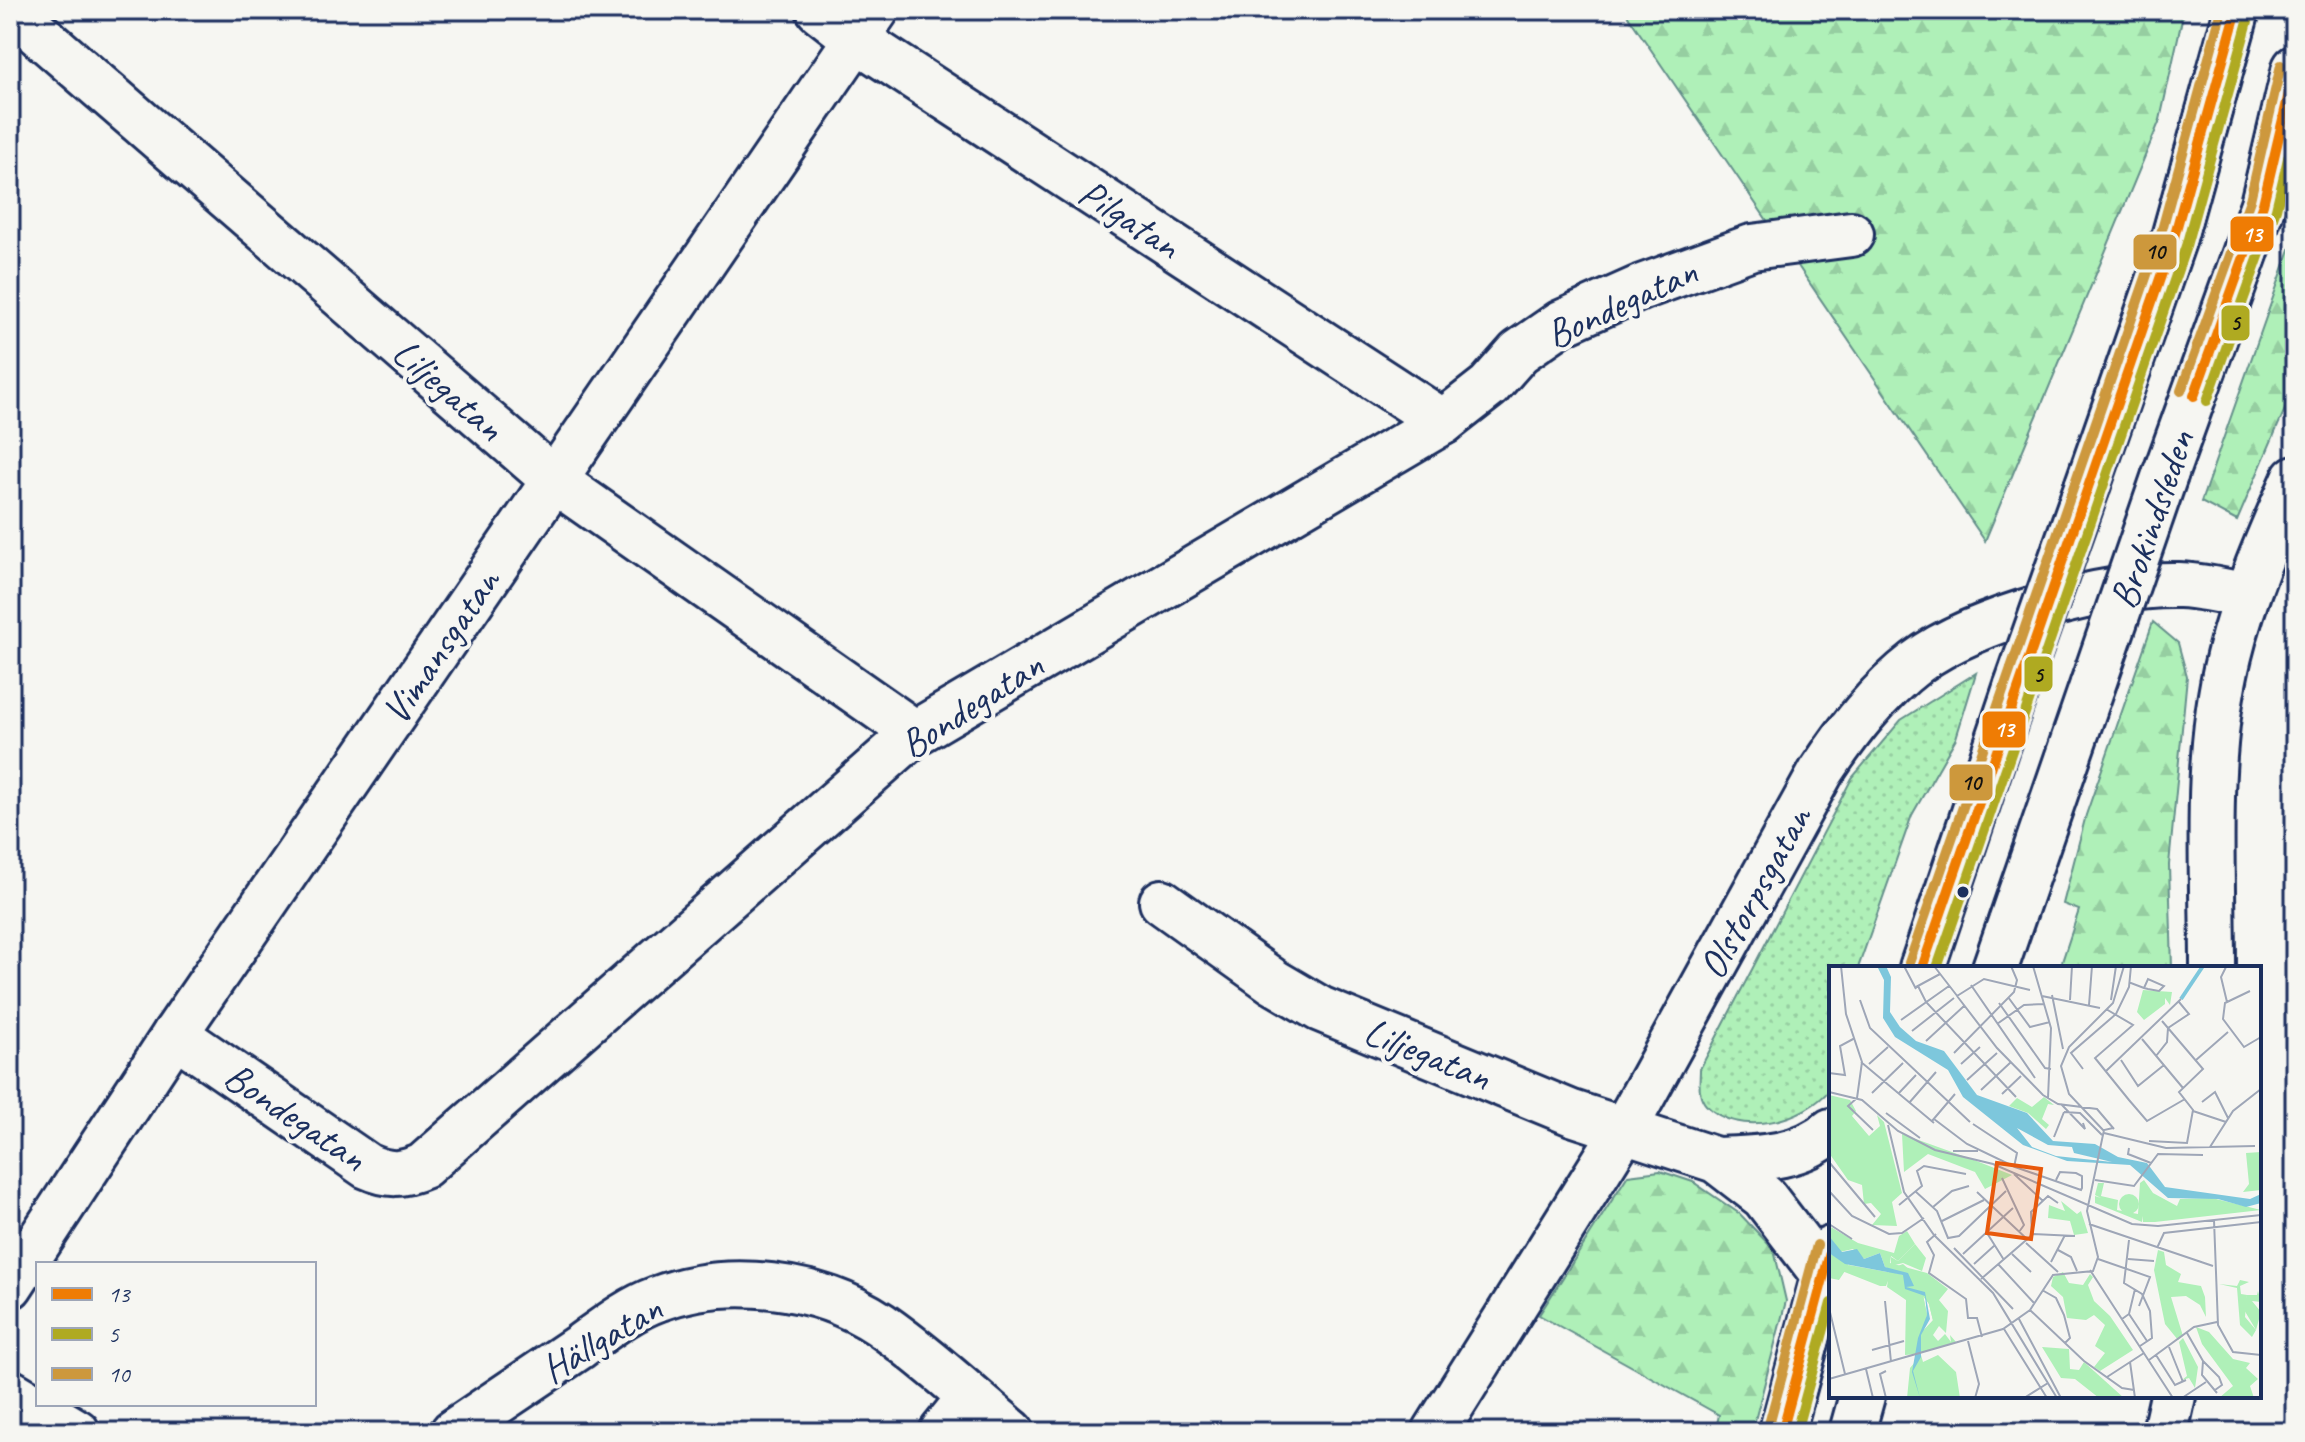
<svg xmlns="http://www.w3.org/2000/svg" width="2305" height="1442" font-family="Caveat,sans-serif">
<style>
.grass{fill:url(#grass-dots);stroke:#65908b;stroke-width:2}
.forest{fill:url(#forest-firs);stroke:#65908b;stroke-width:2}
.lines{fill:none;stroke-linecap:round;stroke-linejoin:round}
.street-casing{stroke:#1b2f5e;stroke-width:50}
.secondary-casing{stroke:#1b2f5e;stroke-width:50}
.street{stroke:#f6f6f2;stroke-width:44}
.secondary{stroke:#f6f6f2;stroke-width:44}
.secondary-bridge-casing{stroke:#1b2f5e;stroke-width:50;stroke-linecap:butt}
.secondary-bridge{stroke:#f6f6f2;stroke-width:44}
.bus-1-casing{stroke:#f6f6f2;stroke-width:16}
.bus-2-casing{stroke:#f6f6f2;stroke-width:16}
.bus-3-casing{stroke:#f6f6f2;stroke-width:16}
.bus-1{stroke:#ef7c04;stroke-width:10}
.bus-2{stroke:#afaa21;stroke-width:10}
.bus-3{stroke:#cd983c;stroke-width:10}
.bus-dot{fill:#1b2f5e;stroke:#f6f6f2;stroke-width:3}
.labels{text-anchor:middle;stroke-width:8;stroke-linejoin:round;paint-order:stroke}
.street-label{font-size:40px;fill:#1b2f5e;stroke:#f6f6f2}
.inset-river{fill:none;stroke:#7dc7dc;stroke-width:4}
.inset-road{fill:none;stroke:#9ea6b7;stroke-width:2}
.view{fill:#e8590c;fill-opacity:0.15;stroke:#e8590c;stroke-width:4}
.inset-edge{fill:none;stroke:#1b2f5e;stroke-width:4}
.line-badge{stroke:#f6f6f2;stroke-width:3}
.badge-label{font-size:22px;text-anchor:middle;font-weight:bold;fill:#fff}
.pale-badge-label{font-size:22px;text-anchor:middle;font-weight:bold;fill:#111}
</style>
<defs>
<pattern id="grass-dots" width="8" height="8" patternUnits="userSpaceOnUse" patternTransform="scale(2)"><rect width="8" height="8" fill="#aff0b8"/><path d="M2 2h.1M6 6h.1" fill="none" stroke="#96cea1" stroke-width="1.8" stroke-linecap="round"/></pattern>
<pattern id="forest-firs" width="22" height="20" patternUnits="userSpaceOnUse" patternTransform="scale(2)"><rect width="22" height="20" fill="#aff0b8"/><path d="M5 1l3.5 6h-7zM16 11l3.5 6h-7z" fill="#96cea1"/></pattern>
</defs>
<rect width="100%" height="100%" fill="#f6f6f2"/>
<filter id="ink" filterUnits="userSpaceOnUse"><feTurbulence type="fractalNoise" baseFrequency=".0125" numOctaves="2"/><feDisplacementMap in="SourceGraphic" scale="16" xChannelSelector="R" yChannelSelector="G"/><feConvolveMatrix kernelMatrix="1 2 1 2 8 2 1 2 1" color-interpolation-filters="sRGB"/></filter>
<g filter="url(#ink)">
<path class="grass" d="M1976,673l-20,65 -44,77 -54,153h-27v120c-25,33 -93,51 -125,17 -9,-10 -6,-24 -6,-36l152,-291 49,-58z"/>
<g class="forest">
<polygon points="1624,10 2184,10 2160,120 1985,541"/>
<polygon points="2295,235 2295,386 2237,521 2201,502"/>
<polygon points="2153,622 2178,643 2187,676 2169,865 2172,968 2060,968 2079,910 2063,904 2086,815"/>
<polygon points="1660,1171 1693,1182 1740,1214 1774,1250 1786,1301 1752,1432 1715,1432 1719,1415 1539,1315 1628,1175"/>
</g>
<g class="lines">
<defs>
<g id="street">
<polyline points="11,10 554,480 915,733"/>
<polyline points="819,10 856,39 1443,422"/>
<polyline points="1162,902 1274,982 1320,1009 1572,1113 1716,1160 1764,1197 1823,1274"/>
<path d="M2213,968c0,-103 -9,-210 16,-312 15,-62 40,-119 66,-178"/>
<path d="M175,1034l192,132c22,10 35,9 56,0l492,-433 528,-311 46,-36 30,-34 42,-29 81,-36 110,-40 99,-13"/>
<path d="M1716,1160c41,-2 82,-1 115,-29"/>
<polyline points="10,1286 175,1034 876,10"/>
<polyline points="10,1392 77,1432"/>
<path d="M453,1432c42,-28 84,-57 126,-85 24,-17 50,-38 78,-48 70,-27 161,-16 223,25 46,32 89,72 132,108"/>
<polyline points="942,1432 970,1397"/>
<path d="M1435,1432l189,-302 197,-358c27,-41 57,-80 96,-110 57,-43 191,-79 262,-77 22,1 44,6 66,11"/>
<polyline points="2165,1432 2173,1396"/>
</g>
<g id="secondary">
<polyline points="2165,475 2263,204 2295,68"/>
<polyline points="2087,487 2173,241 2237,10"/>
<polyline points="1922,968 2017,685"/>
<polyline points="1995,968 2093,684"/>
<polyline points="1782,1432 1831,1249"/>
<polyline points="1852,1432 1862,1396"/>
</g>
</defs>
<use href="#street" class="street-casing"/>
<use href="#secondary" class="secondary-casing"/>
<use href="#street" class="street"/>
<use href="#secondary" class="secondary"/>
<defs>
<g id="secondary-bridge">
<polyline points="2093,684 2165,475"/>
<polyline points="2017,685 2087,487"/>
</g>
</defs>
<use href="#secondary-bridge" class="secondary-bridge-casing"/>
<use href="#secondary-bridge" class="secondary-bridge"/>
<defs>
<g id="bus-1">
<polyline points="2194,396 2263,204 2295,68"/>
<polyline points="1922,968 2173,241 2237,10"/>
<polyline points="1782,1432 1831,1249"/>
</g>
<g id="bus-2">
<polyline points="2207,401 2276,209 2295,129"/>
<polyline points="1937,968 2186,246 2250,14"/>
<polyline points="1796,1432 1831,1303"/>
</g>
<g id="bus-3">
<polyline points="2181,391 2250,200 2281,65"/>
<polyline points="1909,963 2160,237 2222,10"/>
<polyline points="1768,1428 1817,1245"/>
</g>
</defs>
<use href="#bus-1" class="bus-1-casing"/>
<use href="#bus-2" class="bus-2-casing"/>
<use href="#bus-3" class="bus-3-casing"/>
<use href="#bus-1" class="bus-1"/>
<use href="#bus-2" class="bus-2"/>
<use href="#bus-3" class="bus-3"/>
</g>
</g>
<circle class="bus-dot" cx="1963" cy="892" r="7"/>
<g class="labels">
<g class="street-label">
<text transform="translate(1130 218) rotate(33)" y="14">Pilgatan</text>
<text transform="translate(1621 302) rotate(-25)" y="14">Bondegatan</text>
<text transform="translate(449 389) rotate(41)" y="14">Liljegatan</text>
<text transform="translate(2151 519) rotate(-71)" y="14">Brokindsleden</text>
<text transform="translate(440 646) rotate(-56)" y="14">Vimansgatan</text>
<text transform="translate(971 704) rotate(-33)" y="14">Bondegatan</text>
<text transform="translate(1754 892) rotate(-61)" y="14">Olstorpsgatan</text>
<text transform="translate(1428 1053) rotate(22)" y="14">Liljegatan</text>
<text transform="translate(296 1116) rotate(34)" y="14">Bondegatan</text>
<text transform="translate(601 1338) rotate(-31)" y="14">Hällgatan</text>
</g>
</g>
<g transform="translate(1829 966)">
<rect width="432" height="432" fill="#f6f6f2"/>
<path d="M432,186v38l-18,2 6,-8 -3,-31zM315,214l9,13 24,13 3,-7 32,-1 49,12 -106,12h-12v-6l-1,6 -47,-19v-7l6,2 -6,-3 3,-12h6l-3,13 17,4 -1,10 21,4 2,-31zM0,260l29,17 36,10 5,-17 8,-5 8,13 -17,17 -7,-5 -1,7 37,10 21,16 -9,11 9,11 -2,22 -7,-7 -6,9 5,6 7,-7 6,8 -1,-7 6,7 -36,11 1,-20 12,-12 -4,-17 -21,-27 -23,-10 -5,-14 -16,6 -11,-10 -13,3 -11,-16zM60,305l13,4 21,20 4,20 -9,39 -13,1 1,-55 -19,-13zM411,314l9,2 -9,4 1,8 6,1 -2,22 11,13 -4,7 -12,-12 -3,-37 -18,-4 18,2z" fill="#aff0b8"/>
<path d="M314,24l29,2 -2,13 -5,-7v6l-21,16 -7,-8zM0,129l21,5 6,11 -4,5 17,20 11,-10 -3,-11 7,7 18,71 -10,9 5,24 -25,-1 9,-11 -10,-11 -7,1 -2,-19 -14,-5 -19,-27zM73,168l72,26 38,15 -27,14 -10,-17 -47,-18 -24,18zM232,235l16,13 4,-3 7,22 -14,2 -4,-14 -22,-3 1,-13 16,6zM86,278l11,14 -4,13 -19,-8 -12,3v-9l7,4zM329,284l6,2 2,13 15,9 -3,8 23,4 4,11 1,20 -6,-12 -14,-9 -15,1 12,39 -5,4 -13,-16 -11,-54zM0,287l20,12 -10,15 -10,-2zM234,306l6,11 14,2 7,-11 3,3 -5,8 6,16 16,15 23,34 -33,21 -6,-4 11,-14 -10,-7 10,-21 -11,-10 -8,5 -19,-2 -4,-21 -12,-11 2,-9zM429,325l3,11 -9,-1 9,11 -5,18 -13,-22 4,-13h10zM367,361l13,5 24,27 17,4 -4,5 12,11 -8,7 4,12h-35l14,-12 -31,-42zM354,372l15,29 -3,21 -6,-10 -7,2 5,-4 -8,-34zM213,381l27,2 1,20 9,1 5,-8 40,36h-25l-24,-19 -14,-1z" fill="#aff0b8"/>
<path d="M215,131l10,8 -6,-1 -6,15 7,6 -3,4 -18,-16 -19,-7 8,-8 15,9zM74,298l19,17 12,24 2,16 -10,17h-6l1,-5 12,-13 -7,-27 -20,-6h7l-4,-12 -20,-6zM20,299l55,10 1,14 18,6 4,20 -9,23 -3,-4 10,-21 -3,-10 -20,-12 -12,-15 -4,10h-6l-38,-15zM92,389l2,7 15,-7 18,17 4,26h-53l3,-30z" fill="#aff0b8"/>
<path d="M290 238a10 10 0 1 1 20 0a10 10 0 1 1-20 0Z" fill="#aff0b8"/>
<path d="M48,0h9l5,11 -1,35 10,15 16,14 28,10 33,44 50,18 26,28 42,3 23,13 29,6 18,24 85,12 11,-5v9l-15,4 -28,-8 -50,-1 -38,-33 -63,-4 -44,-16 -60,-48 -15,-27 -53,-33 -12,-19 1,-38zM188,162l31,17 24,2 2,6 38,9 -56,-6 -24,-9zM0,270l13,16 15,-3 7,10 16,-6 5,14 23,6 6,13 -8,1 19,5 5,27 -9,16v22l-8,14 7,27 -8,-26 6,-34 9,-23 -2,-19 -20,-7 -2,-14 -58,-11 -16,-11z" fill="#7dc7dc" fill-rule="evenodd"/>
<path class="inset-river" d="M352,33l22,-33"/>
<path class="inset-road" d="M12,0l5,48 16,48 -5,36M75,0l12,23M105,0l24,31M204,0l18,62 -3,70M397,1l-5,10 6,25M301,17h1l13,5 4,1 11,2 5,-5 -16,-7 -4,9M142,19l64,93M89,20l8,16 90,95M87,21l24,-13M421,25l-25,12 -2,16 21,28 17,-10M223,29l11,54M128,30l27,-17 46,11M128,30l40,52 46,47 15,9 39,5 17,20M213,30l58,12M179,31l22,30 20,-5M31,34l10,28 100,94M241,34l2,-34M282,34l5,-34M170,37l46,65 6,1M260,39l3,-39M277,43l27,16 -38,33 34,42 18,21 38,-22M72,54l48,-34M168,58l27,-19 20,-1M83,65l42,-33M313,73l41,49M97,75l38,-35M125,87l60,-61 3,-12 -6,-14M327,90l11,-14 1,-14 21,-14 -10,-12M292,94l17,26 26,-21M367,94l32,-28M32,96l73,61M40,98l19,-17M132,98l19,-17M254,103l-12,-16 45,-39 13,-27 2,-21M276,106l76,-73M0,107l16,2 -5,-29 15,-8M138,114l30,-27M152,124l30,-28M0,126l33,8 36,31 37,19 58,14 139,60 26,2 103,-11M43,127l31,-30M69,128l18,-19M173,128l19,-18M28,132l-9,8 25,24M373,136l13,-10 13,26M80,137l27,-31M232,138l24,25 -2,-6M364,145l33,11M235,146l16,1 22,22M57,147l34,25M105,153l33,25 48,23 66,23 1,-2v-12l-6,-3 -16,-1 -4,8M103,155l23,-27M144,158l44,29 -3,14M59,159l16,67 30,43 59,58 64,105M275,165l-35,-37 -8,-28 8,-19 44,-44 11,-37M275,167l62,15 89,-2M225,171l10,-25M320,175l38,2 6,-33 -14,-18 24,-23 -41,-48M381,181l23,-36 28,-22M300,182l-1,6 23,9M124,185h25M0,196l46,55M185,208l29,27M173,212l22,47 -5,7M266,214l39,6 24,-32 45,1M0,225l23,25 37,18 13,-1 22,-15M86,225l22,20 11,27 11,-2 47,-45M148,226l51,48M70,239l23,-19 -5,-15 7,-5 42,8M104,241l19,-16 17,-5M385,254l4,105 15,27 28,3M113,255l42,-21M0,258l23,15M260,258l124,42M158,267l17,27M107,268l-9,8 7,13 -5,18 37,26 2,19h9l5,19M204,268l42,2M300,274l-5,43 18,11 8,17 2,27 -12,8M197,277l32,29M125,282l59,61M328,282l7,-15 97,-11M229,284l13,7 6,14M134,288l50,-46M183,288l19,18M269,293l52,18 -11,29M299,293l26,2M222,296l14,-27M145,298l21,-19M169,298l37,40M261,304l83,128M152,313l51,-44 -1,-23 17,-16 10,7M213,324l14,8 8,17 6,23 -5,5M56,335l6,61M0,342l16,66M201,344l54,51 38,27 12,2M300,348l18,27M190,353l42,79M293,353l7,-5 6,-25M175,363l43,69M358,367l16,28 -1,14 15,18M139,375l11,43 -4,14M340,381l14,35M43,384l32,-9M327,389l19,30 11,-5M320,394l45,-33 23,-5M374,395l16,16 3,8 -7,5M301,396l5,36M37,403l7,29M278,411l37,-24M0,413l174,-50 27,-19 23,-35 40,-4 5,-14 -11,-46 17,-81 9,-2M57,432l-6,-24 6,-3M195,432l24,-15M353,432l24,-16"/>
<path class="view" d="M168,197l44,6 -10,70 -44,-6z"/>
<rect width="432" height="432" class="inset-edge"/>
</g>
<g class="line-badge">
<rect x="2229" y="215" width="46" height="38" rx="8" fill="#ef7c04"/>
<rect x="2132" y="233" width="46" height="38" rx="8" fill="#cd983c"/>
<rect x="2220" y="304" width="31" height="38" rx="8" fill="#afaa21"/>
<rect x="2023" y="655" width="31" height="38" rx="8" fill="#afaa21"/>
<rect x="1981" y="710" width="46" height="39" rx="8" fill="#ef7c04"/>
<rect x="1948" y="763" width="46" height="39" rx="8" fill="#cd983c"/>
</g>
<g class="badge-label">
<text x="2252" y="242">13</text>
<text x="2004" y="737">13</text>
</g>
<g class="pale-badge-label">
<text x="2155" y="259">10</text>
<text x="2235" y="330">5</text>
<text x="2038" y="682">5</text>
<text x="1971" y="790">10</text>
</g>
<rect width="2305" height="1442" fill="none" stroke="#f6f6f2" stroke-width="40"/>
<rect x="20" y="20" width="2265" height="1402" fill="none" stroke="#1b2f5e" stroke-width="3" filter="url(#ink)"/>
<rect x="36" y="1262" width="280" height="144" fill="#f6f6f2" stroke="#9ea6b7" stroke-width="2"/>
<rect x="52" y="1288" width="40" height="12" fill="#ef7c04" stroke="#9ea6b7" stroke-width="2"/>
<text x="108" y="1302" font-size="24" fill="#1b2f5e">13</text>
<rect x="52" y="1328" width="40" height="12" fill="#afaa21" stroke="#9ea6b7" stroke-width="2"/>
<text x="108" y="1342" font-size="24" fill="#1b2f5e">5</text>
<rect x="52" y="1368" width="40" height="12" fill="#cd983c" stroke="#9ea6b7" stroke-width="2"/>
<text x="108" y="1382" font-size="24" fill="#1b2f5e">10</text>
</svg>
